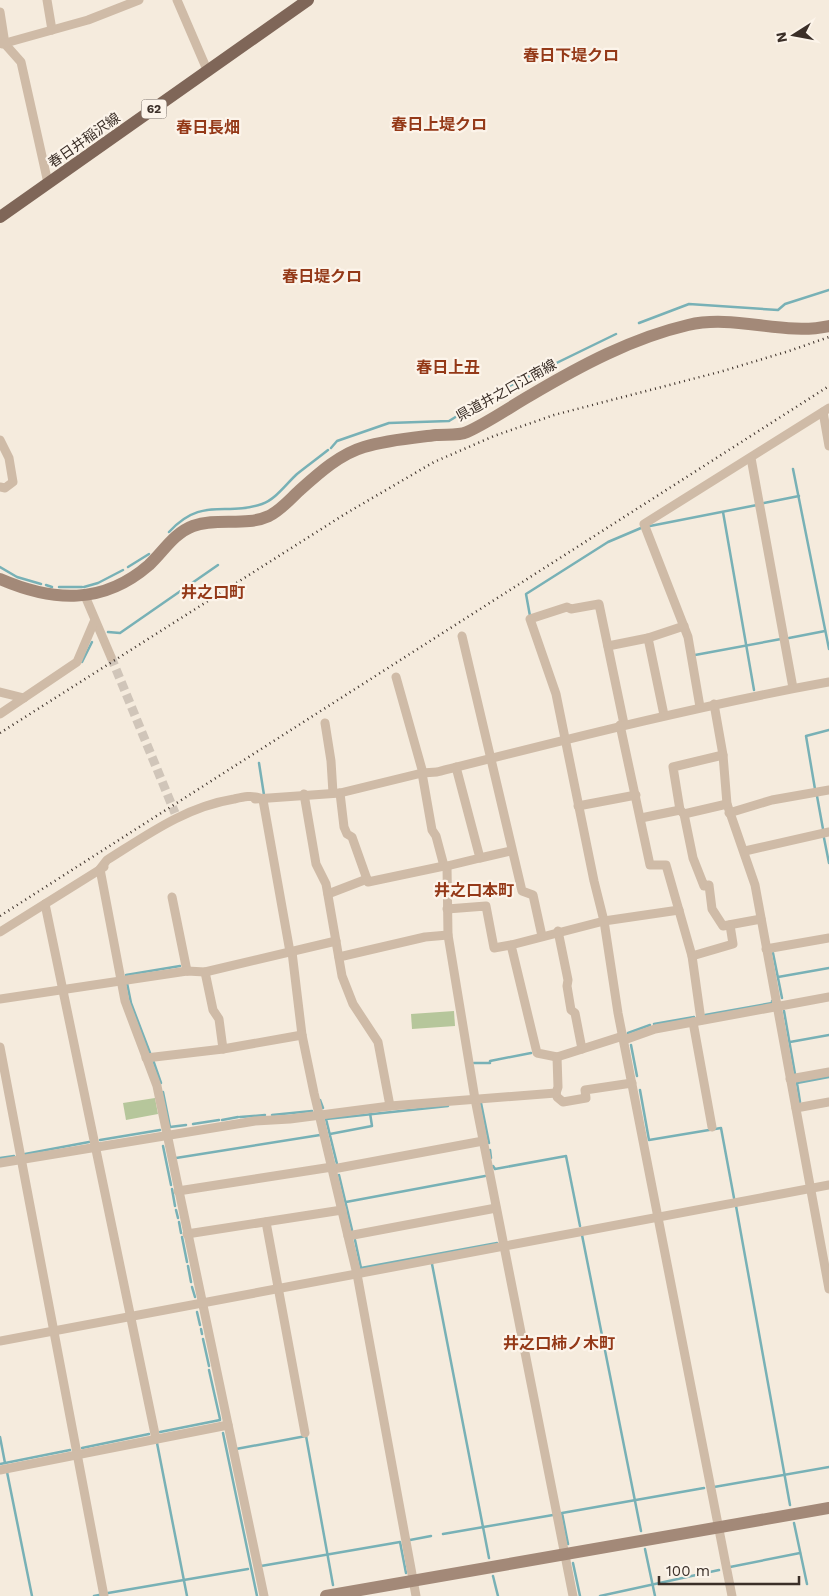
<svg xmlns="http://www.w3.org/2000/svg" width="829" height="1596" font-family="'Work Sans','Noto Sans JP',sans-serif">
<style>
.green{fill:#b6c69b}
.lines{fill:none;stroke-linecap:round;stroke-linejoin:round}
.stream{stroke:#78b1b6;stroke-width:2.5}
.street-tunnel{stroke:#d0c5b9;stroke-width:9;stroke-dasharray:9 4.5;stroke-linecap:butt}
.street{stroke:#cfbba7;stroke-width:9}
.secondary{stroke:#a38978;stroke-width:12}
.primary{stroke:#7f6658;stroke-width:12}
.rail{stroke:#3b2f28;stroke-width:2.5;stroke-dasharray:1 4;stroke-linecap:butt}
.labels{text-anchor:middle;stroke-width:4.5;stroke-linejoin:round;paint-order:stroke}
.shield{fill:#fcf4ea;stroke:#756a62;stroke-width:1}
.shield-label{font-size:12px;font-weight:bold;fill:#3b2f28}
.street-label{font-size:14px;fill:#3b2f28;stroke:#fcf4ea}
.quarter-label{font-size:16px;font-weight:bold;fill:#943918;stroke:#fcf4ea}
</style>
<rect width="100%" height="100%" fill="#f5ebdd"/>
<g class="green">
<polygon points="454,1011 455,1026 412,1029 411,1014"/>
<polygon points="155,1098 158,1114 126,1120 123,1103"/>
</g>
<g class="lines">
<g class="stream">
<polyline points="639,323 689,304 778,310 785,304 829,290"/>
<polyline points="331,448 337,441 389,423 449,421 493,394 616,334"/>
<polyline points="793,469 829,649"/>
<polyline points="764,503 799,496"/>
<polyline points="723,512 754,690"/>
<polyline points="650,526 757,505"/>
<path d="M169,532c33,-36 55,-15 93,-28 14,-5 24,-20 35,-30 10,-8 21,-16 31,-24"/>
<polyline points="0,567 17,577 41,584"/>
<polyline points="128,567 149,554"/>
<polyline points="46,585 52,587"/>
<polyline points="59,587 82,587"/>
<polyline points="84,587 98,583 123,570"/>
<polyline points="530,616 526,594 608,542 641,528"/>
<polyline points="108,632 120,633 218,565"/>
<polyline points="789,638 825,631"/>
<polyline points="695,655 781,639"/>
<polyline points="82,662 92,642"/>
<polyline points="259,763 264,795"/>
<polyline points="815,789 806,736 829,730"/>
<polyline points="817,796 823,829"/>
<polyline points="824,838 829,863"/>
<polyline points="773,953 782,998"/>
<polyline points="126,975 180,966"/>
<polyline points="778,977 829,968"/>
<polyline points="127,983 131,1003 150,1053"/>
<polyline points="784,1011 795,1074"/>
<polyline points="705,1015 772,1003 772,1001"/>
<polyline points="654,1024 694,1017"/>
<polyline points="628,1033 650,1025"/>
<polyline points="790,1042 829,1035"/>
<polyline points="631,1045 637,1076"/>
<polyline points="153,1060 161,1083"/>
<polyline points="474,1063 490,1063 490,1061 531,1053"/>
<polyline points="640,1090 649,1140 721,1128 734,1198"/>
<polyline points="163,1092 170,1127 186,1125"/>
<polyline points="320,1100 323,1108"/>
<polyline points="800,1102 797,1083 829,1077"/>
<polyline points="481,1103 489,1143"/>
<polyline points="272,1115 312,1111"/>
<polyline points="240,1117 265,1115"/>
<polyline points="222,1120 238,1117"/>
<polyline points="193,1124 219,1120"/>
<polyline points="330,1134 372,1126 370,1113"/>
<polyline points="100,1140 160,1130"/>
<polyline points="163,1146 171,1185"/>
<polyline points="490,1150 491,1158"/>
<polyline points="25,1154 89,1142"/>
<polyline points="0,1158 14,1156"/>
<polyline points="176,1158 320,1135"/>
<polyline points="337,1164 326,1119 448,1106"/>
<polyline points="493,1166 495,1169 566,1156 580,1226"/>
<polyline points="339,1175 352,1230"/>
<polyline points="172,1189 175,1206"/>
<polyline points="346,1202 485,1176"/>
<polyline points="736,1206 790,1505"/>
<polyline points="176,1210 178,1218"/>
<polyline points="179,1222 181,1233"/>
<polyline points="582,1235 641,1531"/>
<polyline points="182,1237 187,1262"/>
<polyline points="355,1240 361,1268 497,1243"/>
<polyline points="432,1264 489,1558"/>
<polyline points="188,1266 191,1282"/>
<polyline points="192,1287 195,1297"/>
<polyline points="197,1312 200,1325"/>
<polyline points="201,1329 202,1334"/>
<polyline points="203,1339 209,1366"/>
<polyline points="209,1370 220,1419"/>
<polyline points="160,1432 220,1420"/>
<polyline points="223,1433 257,1596"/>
<polyline points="0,1437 5,1463"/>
<polyline points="157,1443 187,1596"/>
<polyline points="82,1448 149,1434"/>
<polyline points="236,1449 306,1436 333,1585"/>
<polyline points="0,1464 70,1450"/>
<polyline points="7,1472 32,1596"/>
<polyline points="714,1487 829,1467"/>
<polyline points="794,1523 807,1584"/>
<polyline points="443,1534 553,1515"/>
<polyline points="410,1540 431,1536"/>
<polyline points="568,1544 562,1513 704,1488"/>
<polyline points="645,1549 655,1596"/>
<polyline points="573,1563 580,1596"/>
<polyline points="261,1566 400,1542 406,1573"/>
<polyline points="730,1567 800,1553"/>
<polyline points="493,1576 498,1596"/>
<polyline points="108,1593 248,1569"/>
<polyline points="94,1596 99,1595"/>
<polyline points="600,1596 719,1570"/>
</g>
<polyline class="street-tunnel" points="111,657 175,813"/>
<g class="street">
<polyline points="47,0 52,30"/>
<polyline points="177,0 208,72"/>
<polyline points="0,12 5,44 21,62 48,183"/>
<polyline points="2,44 88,20 139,0"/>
<polyline points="823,412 829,446"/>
<polyline points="0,440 9,458 13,482 5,488 0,487"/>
<polyline points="751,458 793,688"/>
<polyline points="85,596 111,657"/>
<polyline points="462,636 522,891 533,895 542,936"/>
<polyline points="648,638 684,626"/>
<polyline points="608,646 648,638 664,715"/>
<polyline points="396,677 423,773"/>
<polyline points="0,692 24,698"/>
<polyline points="714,704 723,755 727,804 755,885 829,1289"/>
<polyline points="700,707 688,637 644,524 829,408"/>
<polyline points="0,714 77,662 94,622"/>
<polyline points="325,723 331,761 333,793"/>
<polyline points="624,724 599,604 571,609 567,607 530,619 556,694 594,881 604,921 618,1013 732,1596"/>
<polyline points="620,725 650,865 666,865 692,956 701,1020"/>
<polyline points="422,773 432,830 436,836 444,866 447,866 448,935 475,1099 573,1596"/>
<polyline points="340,793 344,827 347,834 352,837 368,882 444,866"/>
<polyline points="304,794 316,864 326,884 342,976 353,1004 378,1042 390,1106"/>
<path d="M260,798c-9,-3 -17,-1 -26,1 -49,8 -87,36 -127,61l-7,9 25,132 32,85 107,510"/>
<path d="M255,799l85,-6 82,-20 15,-1c131,-33 260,-66 392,-90"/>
<polyline points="263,800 290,952"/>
<polyline points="578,806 636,795"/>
<polyline points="680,810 673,767 723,755"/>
<polyline points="729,813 772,800 829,790"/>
<polyline points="684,814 693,858 704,886 709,885 712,909 723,926 761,919"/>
<polyline points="641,818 680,810 684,814 727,804"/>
<polyline points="745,851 829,832"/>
<polyline points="480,858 511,851"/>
<polyline points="447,866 480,858 456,767"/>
<polyline points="328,894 367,879"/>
<polyline points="172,897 187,971"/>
<polyline points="45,904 156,1439"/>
<polyline points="447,909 486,906 494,948 511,945"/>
<polyline points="558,931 568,980 567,986 571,1010 575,1013 582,1049"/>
<polyline points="0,932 104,867"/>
<polyline points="766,949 829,938"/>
<polyline points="292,952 302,1035 314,1093 357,1274 416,1596"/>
<polyline points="692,956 733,944 730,925"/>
<polyline points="339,957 425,937 448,935"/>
<polyline points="205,972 213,1010 219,1019 223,1049"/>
<polyline points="0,999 187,971 205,972 336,941"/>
<polyline points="693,1022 712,1127"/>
<polyline points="623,1036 557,1057 537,1053 511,945 604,921 679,910"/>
<polyline points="624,1040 655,1029 829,997"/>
<polyline points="0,1047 104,1596"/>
<polyline points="146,1058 223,1049 302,1035"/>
<polyline points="790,1079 829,1072"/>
<polyline points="556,1093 557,1097 563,1102 586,1098 585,1090 632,1083"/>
<polyline points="796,1108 829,1102"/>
<polyline points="0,1163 255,1121 290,1119 390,1106 556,1093 558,1087 557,1057"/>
<polyline points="333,1169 483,1141"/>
<polyline points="178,1191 332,1167"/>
<polyline points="266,1222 305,1433"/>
<polyline points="187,1234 342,1210"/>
<polyline points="348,1236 496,1208"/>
<polyline points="0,1341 829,1185"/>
<polyline points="0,1470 228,1425"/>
</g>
<g class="secondary">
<path d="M0,579c53,23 103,26 149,-14 14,-13 25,-32 44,-39 24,-9 52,1 76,-10 12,-6 21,-17 31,-26 19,-17 40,-36 64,-43 23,-7 48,-9 72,-12 10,-1 22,1 31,-3 22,-10 43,-25 64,-37 49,-29 101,-57 157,-70 47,-11 95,11 141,1"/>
<polyline points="326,1596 829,1508"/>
</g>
<polyline class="primary" points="0,217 308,0"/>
<g class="rail">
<polyline points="0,733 345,514 434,462 494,436 554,415 723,371 789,351 829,337"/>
<polyline points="0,916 829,386"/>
</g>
</g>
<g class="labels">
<rect class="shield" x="141.5" y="99.5" width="25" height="19" rx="4"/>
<g class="shield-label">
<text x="154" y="113">62</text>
</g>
<g class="street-label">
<text transform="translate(84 140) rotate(-35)" y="5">春日井稲沢線</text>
<text transform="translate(506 390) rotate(-29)" y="5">県道井之口江南線</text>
</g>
<g class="quarter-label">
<text x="571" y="61">春日下堤クロ</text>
<text x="439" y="130">春日上堤クロ</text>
<text x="208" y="133">春日長畑</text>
<text x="322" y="282">春日堤クロ</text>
<text x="448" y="373">春日上丑</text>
<text x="213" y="598">井之口町</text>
<text x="474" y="896">井之口本町</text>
<text x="559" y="1349">井之口柿ノ木町</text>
</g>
</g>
<g transform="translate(794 35) rotate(259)" stroke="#fcf4ea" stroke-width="4" paint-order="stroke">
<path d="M0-4L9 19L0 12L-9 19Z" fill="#3b2f28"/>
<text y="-8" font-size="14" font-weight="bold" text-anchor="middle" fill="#3b2f28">N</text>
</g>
<path d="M659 1576v8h140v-8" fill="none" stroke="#3b2f28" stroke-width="2.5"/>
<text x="666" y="1576" font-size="15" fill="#3b2f28" stroke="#fcf4ea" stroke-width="4" paint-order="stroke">100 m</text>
</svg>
